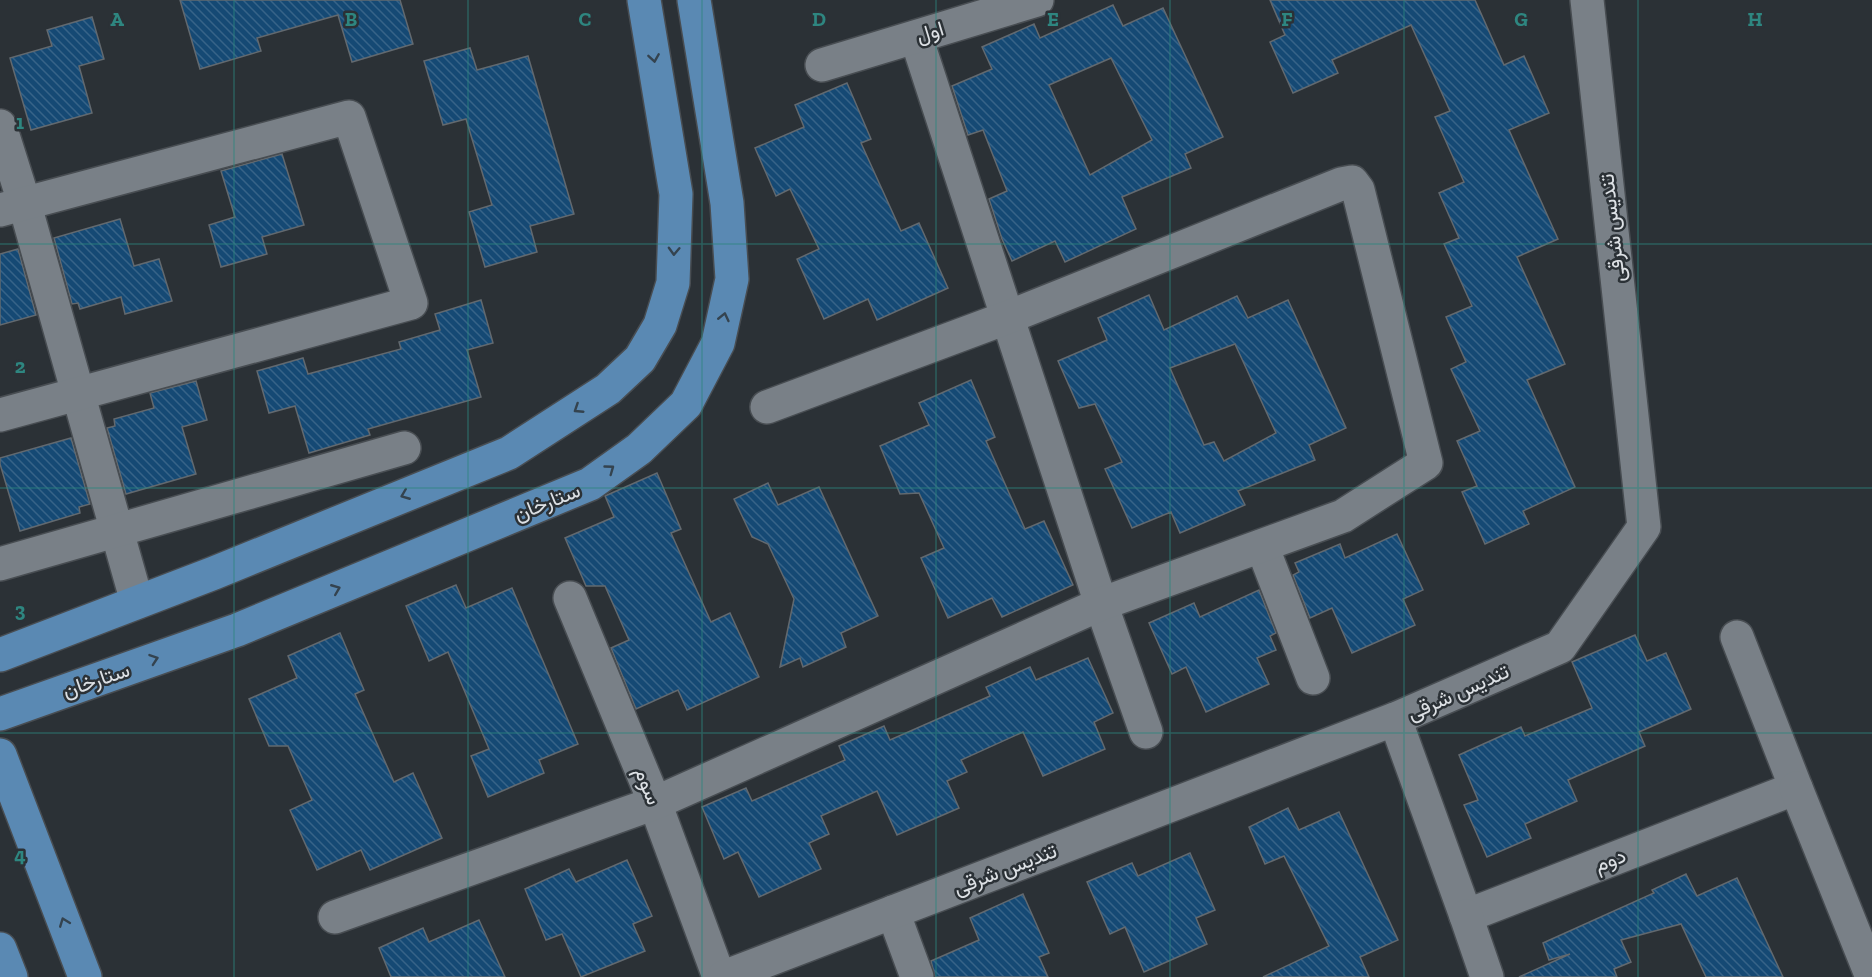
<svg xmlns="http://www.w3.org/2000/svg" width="1872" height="977" font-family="'Zilla Slab',Vazirmatn,serif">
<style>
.building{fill:url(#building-back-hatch);stroke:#62696f;stroke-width:1.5;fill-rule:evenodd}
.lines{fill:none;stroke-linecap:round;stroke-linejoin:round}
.minor-casing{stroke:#484d52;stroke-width:36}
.major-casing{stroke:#484d52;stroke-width:36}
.minor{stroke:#798087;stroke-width:33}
.major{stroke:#5a89b3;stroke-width:33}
.oneway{stroke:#34434f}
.grid{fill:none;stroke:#2e8680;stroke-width:1.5;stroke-opacity:0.55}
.labels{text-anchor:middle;stroke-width:5;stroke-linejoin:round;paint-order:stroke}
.street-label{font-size:21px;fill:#dde1e5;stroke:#2b3136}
.grid-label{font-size:20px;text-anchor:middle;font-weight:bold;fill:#2e8680;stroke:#2b3136;stroke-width:5;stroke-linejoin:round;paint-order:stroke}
</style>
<defs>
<pattern id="building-back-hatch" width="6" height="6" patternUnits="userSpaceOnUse" patternTransform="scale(1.5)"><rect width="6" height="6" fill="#154974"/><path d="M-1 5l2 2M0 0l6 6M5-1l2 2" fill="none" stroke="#376388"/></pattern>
</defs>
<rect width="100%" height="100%" fill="#2b3136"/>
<g class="building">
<polygon points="180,0 400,0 413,44 352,62 338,15 257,38 261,51 200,69"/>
<polygon points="1270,0 1475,0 1504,65 1524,56 1549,113 1509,130 1558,239 1517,257 1565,364 1527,380 1575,487 1523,511 1529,524 1485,544 1462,492 1477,486 1457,441 1480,431 1451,369 1466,362 1446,317 1472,306 1444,244 1459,238 1439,193 1464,182 1435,117 1450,111 1411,25 1332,60 1338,73 1293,93 1270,42 1285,35"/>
<path d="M1113,5l10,21 40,-18 60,129 -38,17 6,14 -69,29 14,32 -71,33 -10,-21 -43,20 -10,-22 -13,-40 18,-8 -24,-61 -15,5 -16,-49 40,-17 -10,-22 52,-23 6,14zM1111,58l41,82 -62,35 -41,-90z"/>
<polygon points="92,17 104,59 79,66 92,113 31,130 10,58 52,46 47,30"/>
<polygon points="470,48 477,70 528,56 574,214 530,226 537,252 485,267 469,212 492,205 466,119 443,125 424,61"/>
<polygon points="847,83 871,139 861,143 901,231 919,223 948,288 877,320 868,299 824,319 797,259 819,249 790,189 776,196 755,148 804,127 795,105"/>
<polygon points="282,154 304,225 262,237 267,254 221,267 209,225 235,217 221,171"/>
<polygon points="120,219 134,266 159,259 172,301 125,314 121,297 80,309 78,303 72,304 54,238"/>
<polygon points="18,249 36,315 0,325 0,254"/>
<path d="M1149,295l15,35 73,-34 11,22 40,-18 58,128 -37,17 6,15 -77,31 7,14 -65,28 -9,-21 -39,16 -27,-59 17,-7 -27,-58 -16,4 -21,-47 49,-21 -9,-22zM1235,344l41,89 -52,28 -10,-19 -10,3 -34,-77z"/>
<polygon points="481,300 493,343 467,350 481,397 368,429 370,435 309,453 295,406 269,413 257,371 303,358 308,374 401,349 399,342 440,330 435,314"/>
<polygon points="971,380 995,437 986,441 1025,529 1044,521 1073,585 1002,617 992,598 948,618 921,558 944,548 919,493 900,494 880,446 929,425 919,403"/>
<polygon points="196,381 207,420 182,427 196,474 126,494 107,428 115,426 114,419 154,408 150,393"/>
<polygon points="71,438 90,504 79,507 80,513 20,531 0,464 0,458"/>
<polygon points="657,473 681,529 671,533 711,622 730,613 759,677 687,710 678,690 636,709 611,648 629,640 605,586 586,586 565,538 614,517 605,496"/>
<polygon points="768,483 778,505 819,487 878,616 841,633 846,647 803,667 800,658 780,667 794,599 768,544 752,537 734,499"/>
<polygon points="1397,534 1423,590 1403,599 1415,625 1352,653 1332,608 1310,618 1293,575 1299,572 1295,563 1340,544 1345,558"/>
<polygon points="456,585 466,608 512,588 578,744 539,760 544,773 488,797 471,756 489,749 448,652 429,661 406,606"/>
<polygon points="1259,590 1276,633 1270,636 1276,650 1257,658 1269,684 1206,712 1186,667 1172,674 1149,623 1194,603 1200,617"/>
<polygon points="340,633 364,690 355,694 394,782 413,773 442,838 370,870 361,850 317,870 290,810 312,800 288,746 269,746 249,699 297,678 288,656"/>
<polygon points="1635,635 1647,661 1666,653 1691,709 1639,732 1645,746 1568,780 1577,801 1525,824 1531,838 1487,857 1464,805 1478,800 1459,755 1521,727 1525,736 1592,708 1572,662"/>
<polygon points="1088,658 1113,713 1094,722 1105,749 1043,776 1023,732 961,760 967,772 947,781 959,808 897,835 877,791 821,816 829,834 809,843 821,869 759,897 738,852 724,859 702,807 746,788 752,801 845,760 839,746 884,726 890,740 990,696 986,687 1030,667 1036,680"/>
<polygon points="1288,808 1299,830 1339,812 1398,940 1360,957 1369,977 1263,977 1329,946 1284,856 1265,864 1249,827"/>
<polygon points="1190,853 1215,910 1196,918 1207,944 1144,972 1125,927 1110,934 1087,882 1132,863 1138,876"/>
<polygon points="627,860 652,916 633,924 645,951 581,977 562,934 546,940 525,889 569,869 576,882"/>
<polygon points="1686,874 1697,896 1737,878 1783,977 1706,977 1681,924 1621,940 1631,962 1614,969 1617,977 1519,977 1570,954 1549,960 1543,943 1654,893 1652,890"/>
<polygon points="1023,894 1049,953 1039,957 1048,977 935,977 931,961 979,940 970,918"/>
<polygon points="479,920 505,977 391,977 379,948 423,928 429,942"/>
</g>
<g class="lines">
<defs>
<g id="minor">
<polyline points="916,37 1101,604 1146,732"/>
<polyline points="822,65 1037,0"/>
<polyline points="0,126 24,202 137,602"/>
<polyline points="0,210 349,117 411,303 0,415"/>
<polyline points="1262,546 1313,678"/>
<polyline points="0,564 404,448"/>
<polyline points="570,598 655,803 719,977"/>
<polyline points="1395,719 1466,916 1796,788 1737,637"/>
<polyline points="1796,788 1872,977"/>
<polyline points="893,912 917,977"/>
<polyline points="1466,916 1487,977"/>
<polyline points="335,917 655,803 1101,604 1343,516 1426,463 1358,190 1352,182 1341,184 1006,318 767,407"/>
<polyline points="724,977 1395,719 1560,647 1644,527 1587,0"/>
</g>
<g id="major">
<polyline points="0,655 214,573 509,453 608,389 640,359 660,325 673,283 676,194 644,0"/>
<polyline points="0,714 237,630 590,484 639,449 686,404 718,343 732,279 727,203 694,0"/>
<polyline points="0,755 85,977"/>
<polyline points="0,949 11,977"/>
</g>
</defs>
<use href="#minor" class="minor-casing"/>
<use href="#major" class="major-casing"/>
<use href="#minor" class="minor"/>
<use href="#major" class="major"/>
</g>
<defs><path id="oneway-chevron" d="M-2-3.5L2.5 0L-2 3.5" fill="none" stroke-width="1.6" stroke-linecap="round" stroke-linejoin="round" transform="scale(1.5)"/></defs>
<g class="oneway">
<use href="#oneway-chevron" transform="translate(654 58) rotate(81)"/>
<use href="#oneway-chevron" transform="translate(674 251) rotate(92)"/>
<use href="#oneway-chevron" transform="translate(724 317) rotate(-77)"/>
<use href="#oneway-chevron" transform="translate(578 409) rotate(147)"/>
<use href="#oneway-chevron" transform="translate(610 469) rotate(-36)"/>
<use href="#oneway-chevron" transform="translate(405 495) rotate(158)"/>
<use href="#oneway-chevron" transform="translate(336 589) rotate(-22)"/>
<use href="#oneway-chevron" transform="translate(154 659) rotate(-19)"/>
<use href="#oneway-chevron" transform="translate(64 922) rotate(-111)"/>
</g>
<path class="grid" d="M234,0v977M468,0v977M702,0v977M936,0v977M1170,0v977M1404,0v977M1638,0v977M0,244h1872M0,488h1872M0,733h1872"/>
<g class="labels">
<g class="street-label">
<text transform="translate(930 32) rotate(-17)" y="7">اول</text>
<text transform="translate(1612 228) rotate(-96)" y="7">تندیس شرقی</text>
<text transform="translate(547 502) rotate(-22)" y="7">ستارخان</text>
<text transform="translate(96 680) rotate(-19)" y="7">ستارخان</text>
<text transform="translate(1458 692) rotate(-24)" y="7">تندیس شرقی</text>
<text transform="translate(648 786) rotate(68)" y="7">سوم</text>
<text transform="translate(1610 860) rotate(-21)" y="7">دوم</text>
<text transform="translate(1005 869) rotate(-21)" y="7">تندیس شرقی</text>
</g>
</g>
<g class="grid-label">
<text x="117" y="26">A</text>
<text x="351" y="26">B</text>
<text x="585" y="26">C</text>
<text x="819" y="26">D</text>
<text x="1053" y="26">E</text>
<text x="1287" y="26">F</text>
<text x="1521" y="26">G</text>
<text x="1755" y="26">H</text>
<text x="20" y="129">1</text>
<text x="20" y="373">2</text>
<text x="20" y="617">3</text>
<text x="20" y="862">4</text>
</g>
</svg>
